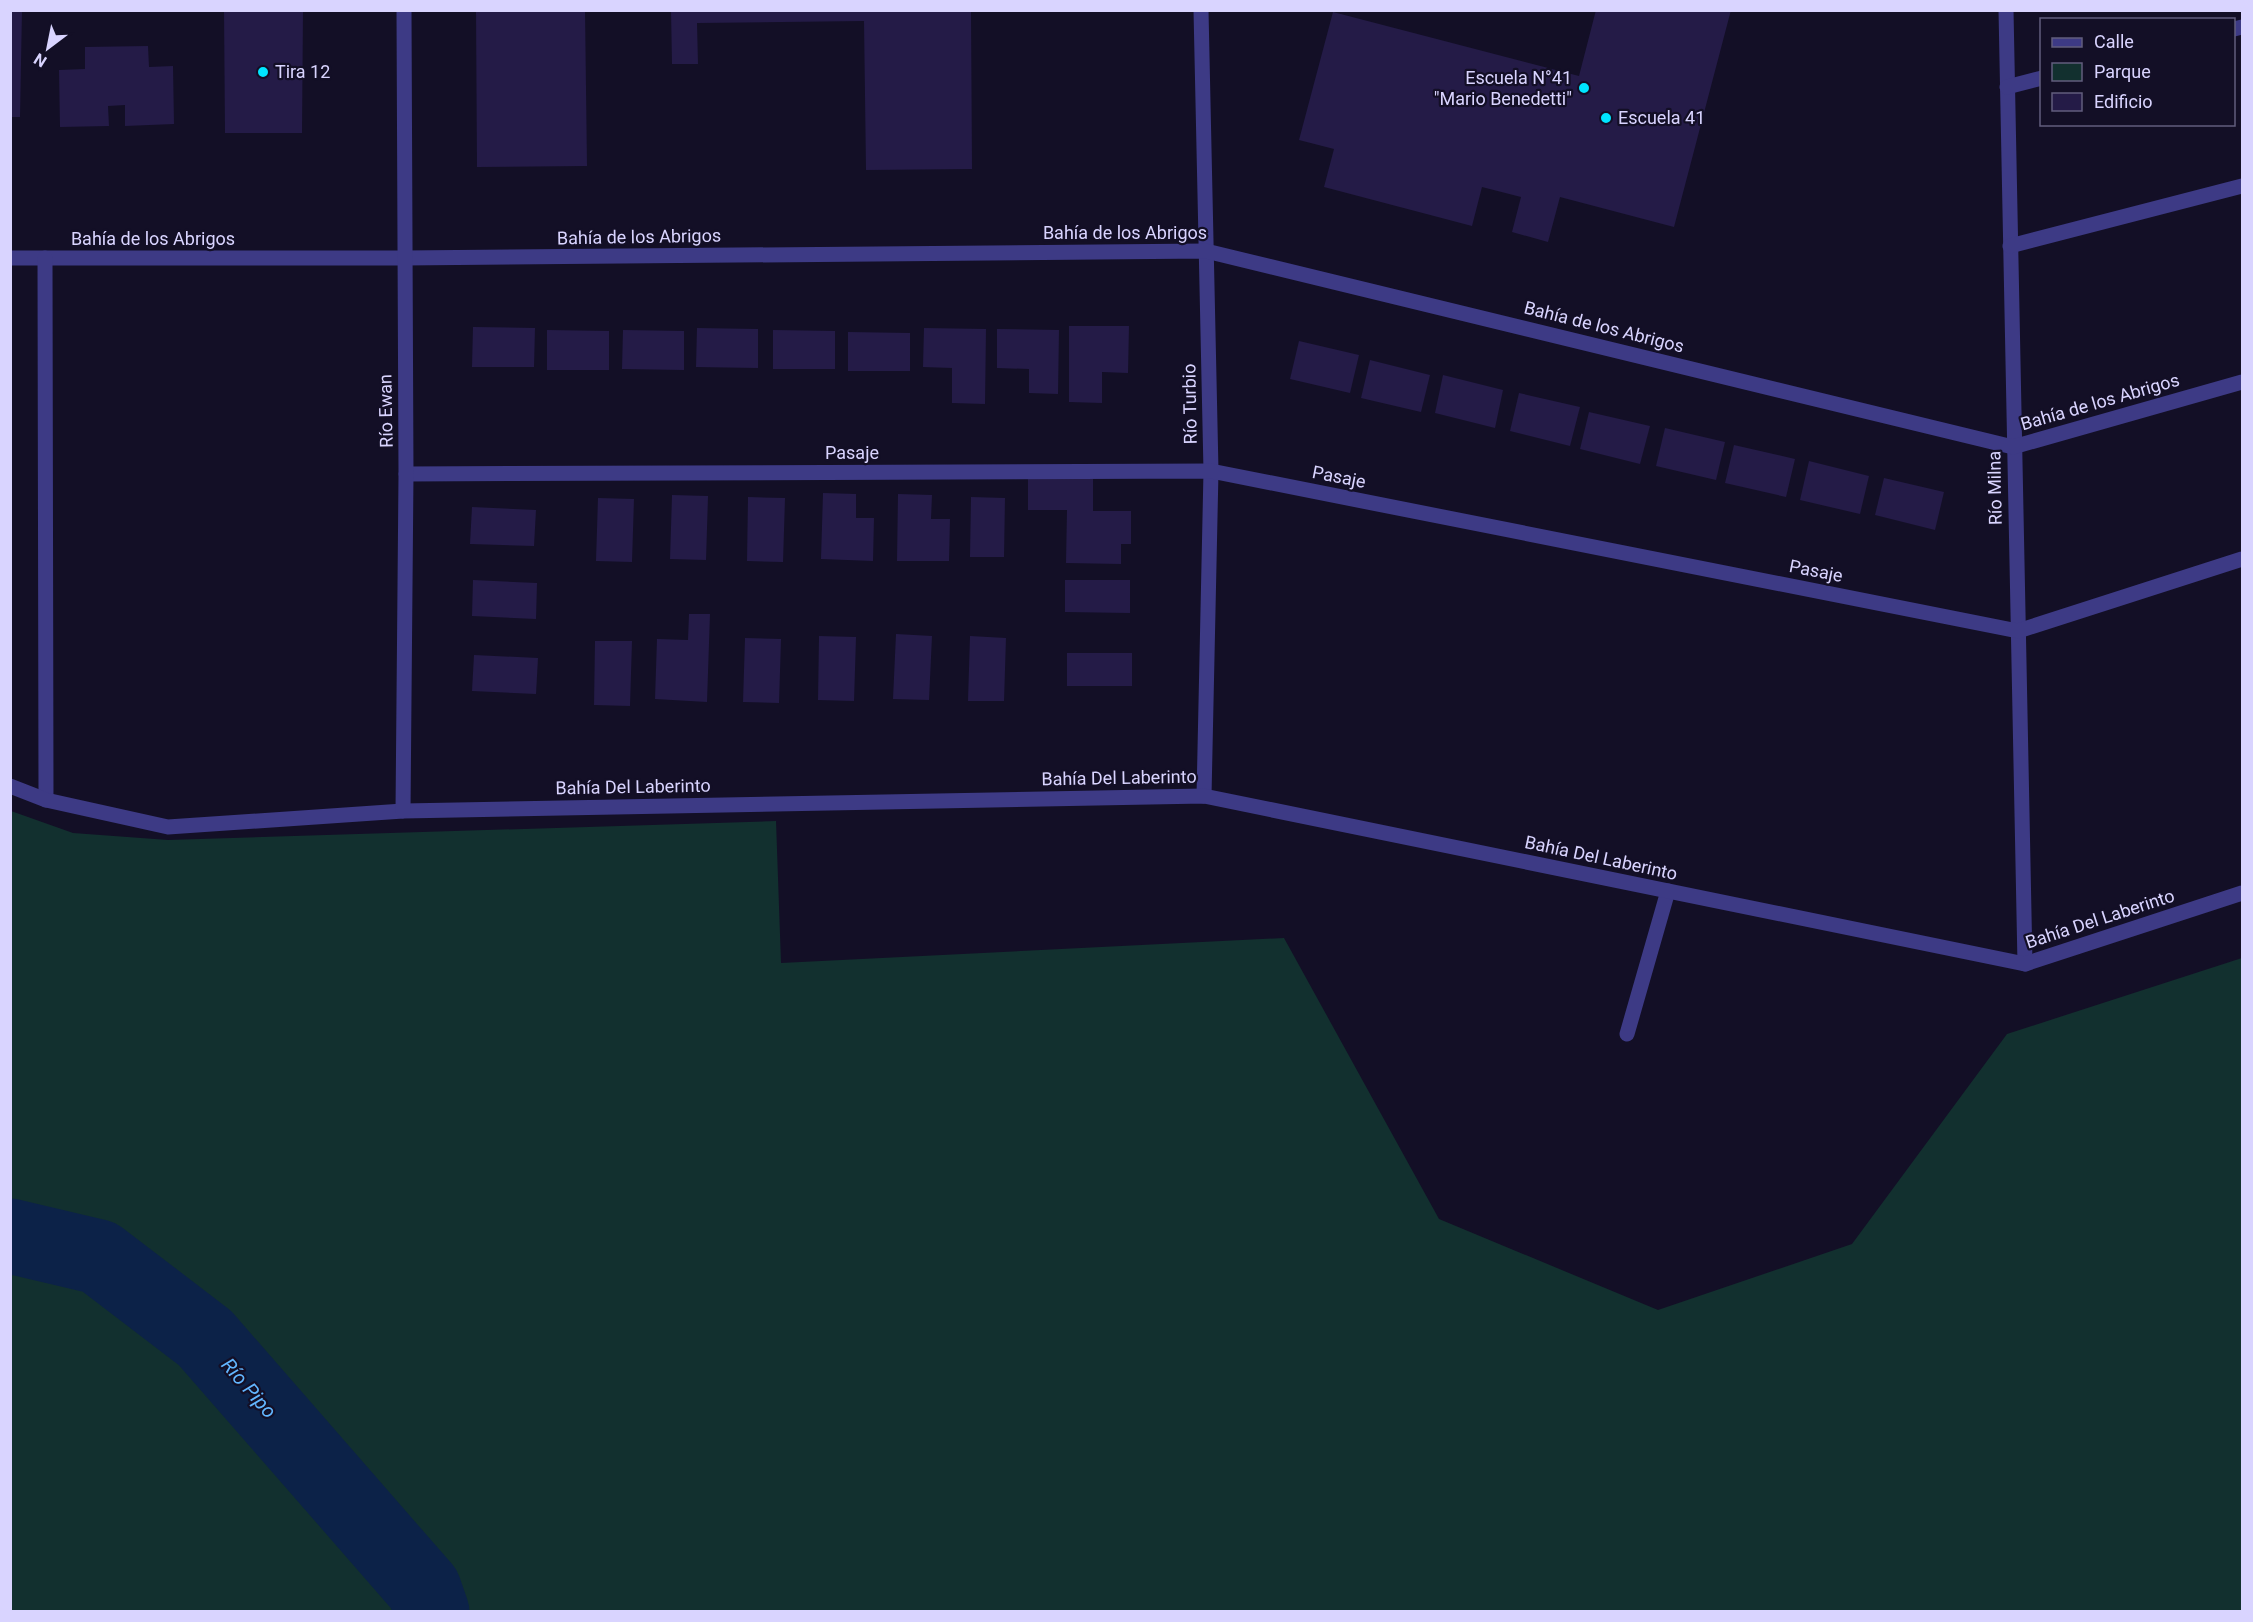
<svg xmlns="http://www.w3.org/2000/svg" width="2253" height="1622" font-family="Roboto,sans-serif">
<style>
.green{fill:#12302f}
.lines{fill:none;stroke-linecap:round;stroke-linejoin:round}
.river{stroke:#0c2248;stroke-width:75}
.building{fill:#241b47}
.lane{stroke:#3d3a85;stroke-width:15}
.street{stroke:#3d3a85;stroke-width:15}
.poi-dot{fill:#00e5ff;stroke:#130f26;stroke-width:2}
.labels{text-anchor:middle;stroke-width:4.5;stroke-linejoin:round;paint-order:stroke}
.poi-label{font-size:18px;fill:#d9d4ff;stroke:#130f26;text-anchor:start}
.street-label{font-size:18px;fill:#d9d4ff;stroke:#130f26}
.water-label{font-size:20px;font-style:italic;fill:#62b6ff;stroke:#130f26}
</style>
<rect width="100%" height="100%" fill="#130f26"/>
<polygon class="green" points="11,811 73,833 168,840 776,821 781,963 1284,938 1439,1219 1658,1310 1852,1244 2007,1034 2242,958 2242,1611 11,1611"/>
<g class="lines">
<polyline class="river" points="10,1236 99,1257 205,1338 424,1589 432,1612"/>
</g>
<g class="building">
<polygon points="10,10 22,10 20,117 10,117"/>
<polygon points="224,10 303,10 302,133 225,133"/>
<polygon points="476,10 585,10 587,166 477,167"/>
<polygon points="671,10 971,10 972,169 866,170 864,21 697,23 698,64 672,64"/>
<polygon points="1596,10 1731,10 1674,227 1560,197 1548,242 1512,232 1521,197 1482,187 1472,226 1324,187 1334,149 1299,140 1333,12 1579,76"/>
<polygon points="148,46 149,67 173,66 174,124 125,126 125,105 108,106 109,126 60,127 59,70 85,69 85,47"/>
<polygon points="1069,326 1129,326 1128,373 1102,372 1102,403 1069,402"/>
<polygon points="473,327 535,328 534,367 472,367"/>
<polygon points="697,328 758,329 758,368 696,367"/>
<polygon points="924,328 986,329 985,404 952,403 952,368 923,367"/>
<polygon points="997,329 1059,330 1058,394 1029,393 1029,369 997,368"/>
<polygon points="547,330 609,331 609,370 547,370"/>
<polygon points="623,330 684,331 684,370 622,369"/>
<polygon points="773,330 835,331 835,369 773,369"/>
<polygon points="848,332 910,333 910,371 848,371"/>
<polygon points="1299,341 1359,355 1350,393 1290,379"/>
<polygon points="1370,360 1430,375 1421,412 1361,398"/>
<polygon points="1443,375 1503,390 1495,428 1435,413"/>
<polygon points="1519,393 1580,407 1570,446 1510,431"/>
<polygon points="1589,412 1650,426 1640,464 1580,449"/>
<polygon points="1665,428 1725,442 1716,480 1656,466"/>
<polygon points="1734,445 1795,459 1786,497 1725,483"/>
<polygon points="1809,461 1869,476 1860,514 1800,500"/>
<polygon points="1028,478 1093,479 1093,511 1131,511 1131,544 1121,544 1121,564 1066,563 1067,510 1028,510"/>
<polygon points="1884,478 1944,492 1935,530 1875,515"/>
<polygon points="823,493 856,494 856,518 874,518 873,561 821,559"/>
<polygon points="898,494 932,495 931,519 950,519 949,561 897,561"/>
<polygon points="672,495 708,496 706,560 670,559"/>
<polygon points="748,497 785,498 783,562 747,561"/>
<polygon points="971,497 1005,498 1004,557 970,557"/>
<polygon points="598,498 634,499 632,562 596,561"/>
<polygon points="472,507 536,510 534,546 470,544"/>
<polygon points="473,580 537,583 536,619 472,616"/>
<polygon points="1065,580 1130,580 1130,613 1065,612"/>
<polygon points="689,614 710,614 707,702 655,699 657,639 688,640"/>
<polygon points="896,634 932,636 929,700 893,699"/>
<polygon points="819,636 856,637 854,701 818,700"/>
<polygon points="970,636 1006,638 1004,701 968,701"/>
<polygon points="745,638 781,639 779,703 743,702"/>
<polygon points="595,641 632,641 630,706 594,705"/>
<rect x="1067" y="653" width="65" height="33"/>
<polygon points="474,655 538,658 536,694 472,691"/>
</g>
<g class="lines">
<polyline class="lane" points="1627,1034 1668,891"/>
<g class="street">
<polyline points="1201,10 1211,471 1204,796"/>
<polyline points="2006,10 2025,964"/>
<polyline points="2234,29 2242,27"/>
<polyline points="2007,87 2042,78"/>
<polyline points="2010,246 2242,186"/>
<polyline points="10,258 404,258 1206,251 2013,447 2242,382"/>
<polyline points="45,258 46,800"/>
<polyline points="406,474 1211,471 2018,631 2242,559"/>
<polyline points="10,786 46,800 168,827 403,811 1204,796 2025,964 2242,893"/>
<polyline points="403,811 406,474 404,10"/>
</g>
</g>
<g class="poi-dot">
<circle cx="263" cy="72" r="6"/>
<circle cx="1584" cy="88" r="6"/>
<circle cx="1606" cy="118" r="6"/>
</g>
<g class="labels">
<g class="poi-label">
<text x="275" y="78">Tira 12</text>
<text x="1572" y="84" text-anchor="end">Escuela N°41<tspan x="1572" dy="21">"Mario Benedetti"</tspan></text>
<text x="1618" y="124">Escuela 41</text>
</g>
<g class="street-label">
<text x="1125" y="239">Bahía de los Abrigos</text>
<text transform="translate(639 237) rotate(-1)" y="6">Bahía de los Abrigos</text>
<text x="153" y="245">Bahía de los Abrigos</text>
<text transform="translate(1604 327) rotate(14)" y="6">Bahía de los Abrigos</text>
<text transform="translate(2100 402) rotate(-16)" y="6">Bahía de los Abrigos</text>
<text transform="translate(1190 404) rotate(-91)" y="6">Río Turbio</text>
<text transform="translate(386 411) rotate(-91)" y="6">Río Ewan</text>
<text x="852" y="459">Pasaje</text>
<text transform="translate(1339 477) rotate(11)" y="6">Pasaje</text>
<text transform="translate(1995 488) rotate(-91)" y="6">Río Milna</text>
<text transform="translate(1816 571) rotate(11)" y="6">Pasaje</text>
<text transform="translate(1119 778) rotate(-1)" y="6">Bahía Del Laberinto</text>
<text transform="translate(633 787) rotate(-1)" y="6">Bahía Del Laberinto</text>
<text transform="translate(1601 858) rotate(12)" y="6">Bahía Del Laberinto</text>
<text transform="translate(2100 919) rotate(-18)" y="6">Bahía Del Laberinto</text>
</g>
<g class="water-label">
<text transform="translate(249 1388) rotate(49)" y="7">Río Pipo</text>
</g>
</g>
<rect width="2253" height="1622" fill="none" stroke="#d9d4ff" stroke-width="24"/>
<rect x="2040" y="18" width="195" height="108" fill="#130f26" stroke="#625e7d" stroke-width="1.5"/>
<rect x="2052" y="38" width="30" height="9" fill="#3d3a85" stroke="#625e7d" stroke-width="1.5"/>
<text x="2094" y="48" font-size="18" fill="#d9d4ff">Calle</text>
<rect x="2052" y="63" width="30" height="18" fill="#12302f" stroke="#625e7d" stroke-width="1.5"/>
<text x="2094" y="78" font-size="18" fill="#d9d4ff">Parque</text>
<rect x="2052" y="93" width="30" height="18" fill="#241b47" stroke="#625e7d" stroke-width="1.5"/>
<text x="2094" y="108" font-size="18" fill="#d9d4ff">Edificio</text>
<g transform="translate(48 48) rotate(212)" stroke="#130f26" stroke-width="4.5" paint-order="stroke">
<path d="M0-4.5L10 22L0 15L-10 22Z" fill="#d9d4ff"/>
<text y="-9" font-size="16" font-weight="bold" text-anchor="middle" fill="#d9d4ff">N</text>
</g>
</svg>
